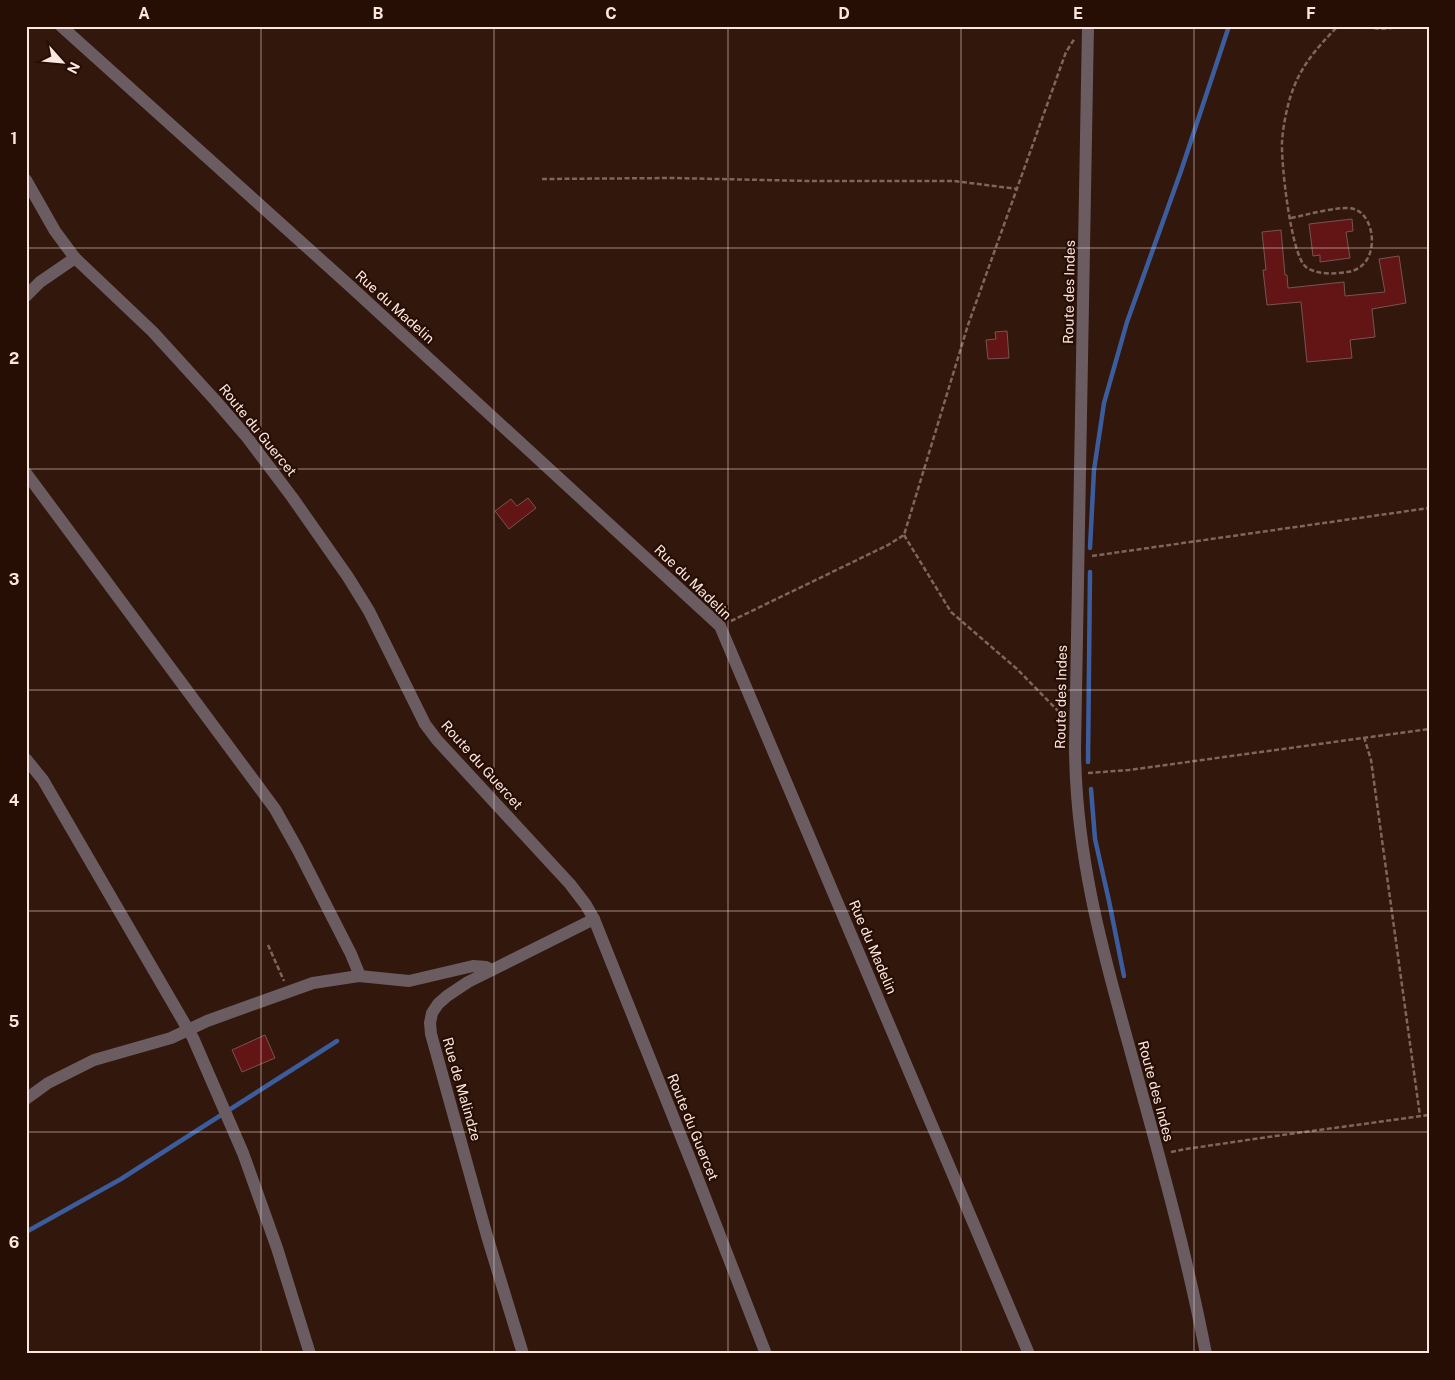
<svg xmlns="http://www.w3.org/2000/svg" width="1455" height="1380" font-family="'Public Sans',sans-serif">
<style>
.lines{fill:none;stroke-linecap:round;stroke-linejoin:round}
.stream{stroke:#3c5d9d;stroke-width:4.5}
.building{fill:#631516;stroke:#775451}
.path{stroke:#7e665c;stroke-width:2.5;stroke-dasharray:5 2.5;stroke-linecap:butt}
.minor{stroke:#6b5c62;stroke-width:12}
.grid{fill:none;stroke:#fbe7e0;stroke-width:1;stroke-opacity:0.55}
.labels{text-anchor:middle;stroke-width:4.5;stroke-linejoin:round;paint-order:stroke}
.street-label{font-size:14px;fill:#fbe7e0;stroke:#270e04}
.neatline{fill:none;stroke:#fbe7e0;stroke-width:2}
.grid-label{font-size:16px;text-anchor:middle;font-weight:bold;fill:#fbe7e0}
</style>
<rect width="100%" height="100%" fill="#32170c"/>
<g class="lines">
<g class="stream">
<polyline points="1090,548 1094,470 1104,403 1127,322 1181,171 1229,26"/>
<polyline points="1088,762 1090,572"/>
<polyline points="1091,789 1095,839 1109,901 1124,976"/>
<polyline points="26,1232 121,1179 337,1041"/>
</g>
</g>
<g class="building">
<polygon points="1352,219 1353,231 1346,232 1350,258 1320,262 1320,255 1313,256 1309,224"/>
<polygon points="1281,230 1285,275 1287,275 1288,288 1344,282 1345,296 1385,292 1379,259 1399,256 1406,303 1372,309 1375,337 1350,340 1352,358 1307,362 1301,302 1267,305 1263,270 1266,270 1262,232"/>
<polygon points="1007,331 1009,358 988,359 986,340 996,339 995,332"/>
<polygon points="528,498 536,508 509,529 495,511 511,499 517,506"/>
<polygon points="265,1035 275,1058 242,1072 232,1050"/>
</g>
<g class="lines">
<g class="path">
<polyline points="1359,26 1380,29 1411,26"/>
<polyline points="542,179 672,178 809,181 954,181 1018,189"/>
<path d="M1291,218c15,-3 50,-13 63,-9 23,7 27,59 -7,63 -12,2 -30,3 -41,-5 -15,-11 -25,-104 -24,-125 1,-15 4,-30 8,-44 10,-32 26,-49 48,-72"/>
<polyline points="904,535 951,612 1017,669 1063,716"/>
<polyline points="1092,556 1429,508"/>
<polyline points="731,621 888,545 904,535 968,325 1066,52 1075,38"/>
<polyline points="1364,737 1371,760 1420,1116"/>
<polyline points="1088,773 1129,770 1429,729"/>
<polyline points="268,945 284,981"/>
<polyline points="1171,1152 1186,1149 1268,1137 1429,1115"/>
</g>
<g class="minor">
<polyline points="61,26 350,286 720,626 1029,1354"/>
<path d="M1088,26l-13,723c1,105 26,197 54,297 28,102 57,204 77,308"/>
<polyline points="26,180 55,231 75,258 153,332 215,400 246,436 292,497 348,577 369,611 425,724 437,740 570,884 586,905 594,919 696,1174 766,1354"/>
<polyline points="26,296 40,282 75,258"/>
<polyline points="26,473 275,809 298,850 351,954 360,976"/>
<polyline points="26,759 43,780 193,1038 243,1153 277,1248 310,1354"/>
<polyline points="26,1099 48,1083 94,1060 171,1038 207,1021 313,983 359,976 409,981 473,966 486,967 492,970"/>
<polyline points="523,1354 487,1236 431,1034 430,1023 432,1013 438,1004 447,996 468,982 594,919"/>
</g>
</g>
<path class="grid" d="M261,26v1328M494,26v1328M728,26v1328M961,26v1328M1194,26v1328M26,248h1403M26,469h1403M26,690h1403M26,911h1403M26,1132h1403"/>
<g class="labels">
<g class="street-label">
<text transform="translate(1069 292) rotate(-89)" y="5">Route des Indes</text>
<text transform="translate(395 307) rotate(42)" y="5">Rue du Madelin</text>
<text transform="translate(258 430) rotate(51)" y="5">Route du Guercet</text>
<text transform="translate(693 582) rotate(44)" y="5">Rue du Madelin</text>
<text transform="translate(1061 697) rotate(-89)" y="5">Route des Indes</text>
<text transform="translate(482 765) rotate(48)" y="5">Route du Guercet</text>
<text transform="translate(873 947) rotate(67)" y="5">Rue du Madelin</text>
<text transform="translate(462 1089) rotate(74)" y="5">Rue de Malindze</text>
<text transform="translate(1156 1091) rotate(75)" y="5">Route des Indes</text>
<text transform="translate(693 1127) rotate(68)" y="5">Route du Guercet</text>
</g>
</g>
<rect width="1455" height="1380" fill="none" stroke="#270e04" stroke-width="55"/>
<g transform="translate(62 62) rotate(117)" stroke="#270e04" stroke-width="4" paint-order="stroke">
<path d="M0-4L9 19L0 12L-9 19Z" fill="#fbe7e0"/>
<text y="-8" font-size="14" font-weight="bold" text-anchor="middle" fill="#fbe7e0">N</text>
</g>
<rect x="28" y="28" width="1400" height="1324" class="neatline"/>
<g class="grid-label">
<text x="144" y="19">A</text>
<text x="378" y="19">B</text>
<text x="611" y="19">C</text>
<text x="844" y="19">D</text>
<text x="1078" y="19">E</text>
<text x="1311" y="19">F</text>
<text x="14" y="144">1</text>
<text x="14" y="364">2</text>
<text x="14" y="585">3</text>
<text x="14" y="806">4</text>
<text x="14" y="1027">5</text>
<text x="14" y="1248">6</text>
</g>
</svg>
